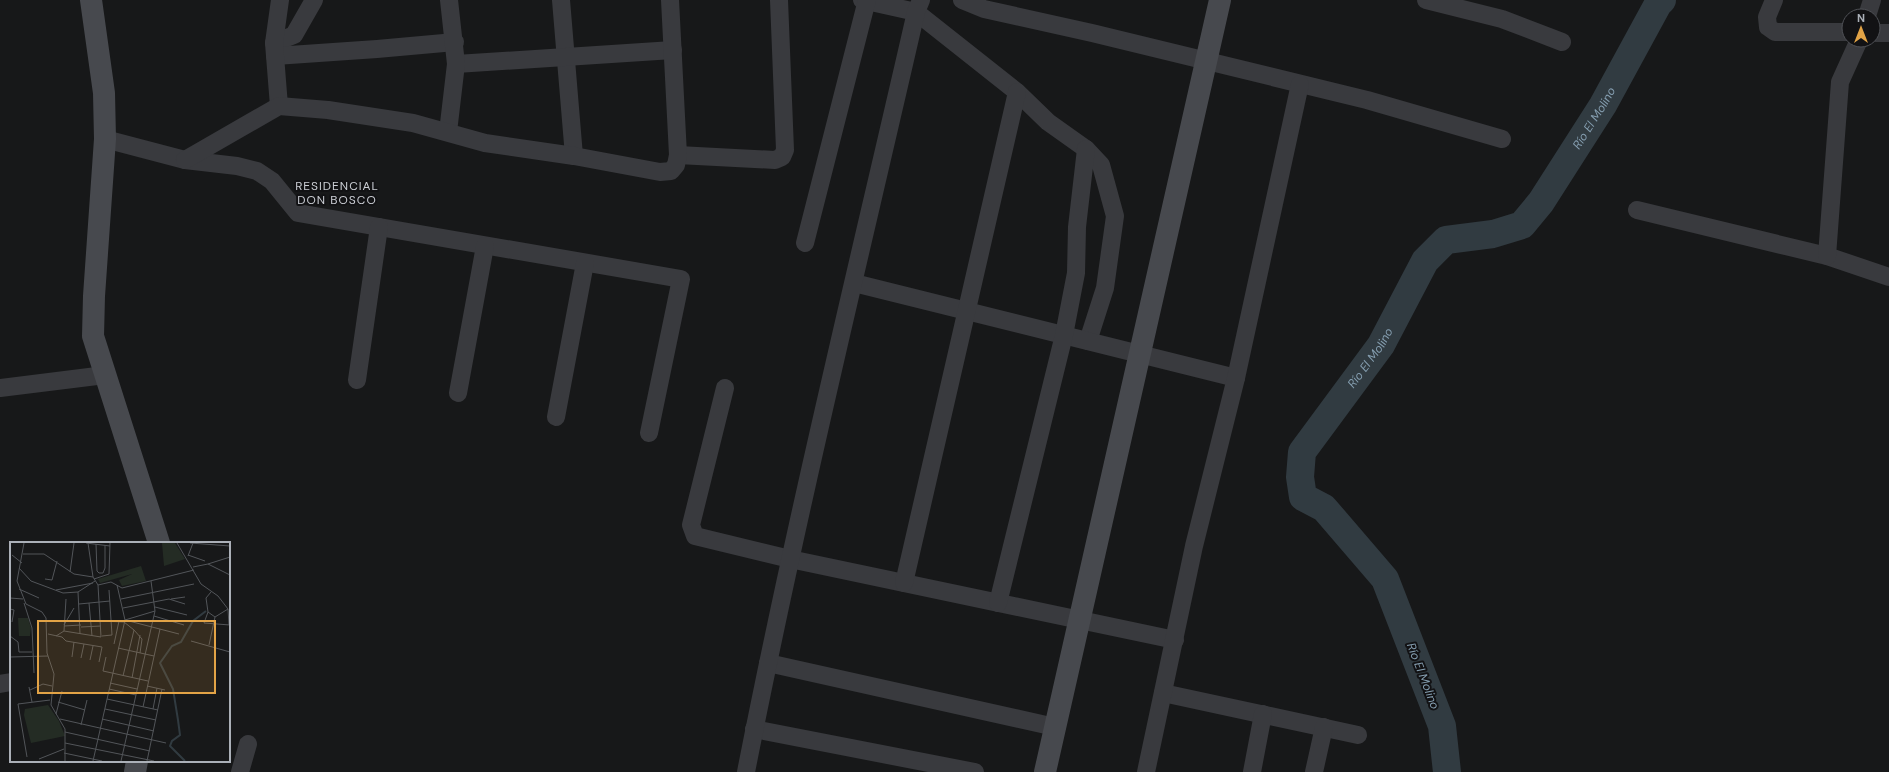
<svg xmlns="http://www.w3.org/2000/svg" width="1889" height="772" font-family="'DM Sans',sans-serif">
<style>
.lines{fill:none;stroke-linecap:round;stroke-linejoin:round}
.river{stroke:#313b41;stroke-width:28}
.street{stroke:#393a3e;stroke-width:18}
.secondary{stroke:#47494e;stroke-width:22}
.labels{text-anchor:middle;stroke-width:4;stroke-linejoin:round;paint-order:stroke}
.water-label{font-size:12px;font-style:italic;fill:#859eb0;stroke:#121214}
.neighbourhood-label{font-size:12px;letter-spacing:1px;fill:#cbced4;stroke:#121214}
.inset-river{fill:none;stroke:#313b41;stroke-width:2}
.inset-road{fill:none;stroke:#525559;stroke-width:1}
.view{fill:#e2a346;fill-opacity:0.15;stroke:#e2a346;stroke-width:2}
.inset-edge{fill:none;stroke:#abb0b8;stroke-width:2}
</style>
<rect width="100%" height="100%" fill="#171819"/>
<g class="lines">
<path class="river" id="s1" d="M1447,772l-5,-46 -57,-147 -61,-71 -21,-11 -3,-20 2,-25 79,-107 44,-84 21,-21 47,-6 29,-9 19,-23 62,-97 55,-101 4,-4"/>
<g class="street">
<polyline points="561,0 574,156"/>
<polyline points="862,0 916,12 1017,92 1048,122 1086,149 1101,165 1115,216 1105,288 1088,341"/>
<polyline points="962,0 984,9 1092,33 1367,100 1502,139"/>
<polyline points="1426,0 1502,19 1562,42"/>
<polyline points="1774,0 1767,17 1768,27 1775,32 1849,32"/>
<polyline points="1867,16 1872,0"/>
<polyline points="1873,33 1889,33"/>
<polyline points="274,43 294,35 314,0"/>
<polyline points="275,56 377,49 455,42"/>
<polyline points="456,64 673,50"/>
<polyline points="279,106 274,43 280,0"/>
<polyline points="448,132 456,64 449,0"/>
<polyline points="105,139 185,160 237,166 257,171 272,181 298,213 681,279 649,433"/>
<polyline points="678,155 775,160 782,157 785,150 779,0"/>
<polyline points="185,160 279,106 328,110 413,123 485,143 574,156 660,172 671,171 676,165 678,155 670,0"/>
<polyline points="1637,210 1827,256 1889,277"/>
<polyline points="805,243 867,0"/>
<polyline points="1827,256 1840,82 1859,40"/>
<polyline points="854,283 1236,378"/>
<polyline points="357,380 379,227"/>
<polyline points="0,388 105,375"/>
<polyline points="725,388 691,525 695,536 790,559 1175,640"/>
<polyline points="458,393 485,246"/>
<polyline points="556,417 585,263"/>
<polyline points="904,583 1017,92"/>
<polyline points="998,603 1064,335 1076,273 1077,227 1086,149"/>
<polyline points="768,663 1055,727"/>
<polyline points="0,684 11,682"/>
<polyline points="1163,693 1358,735"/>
<polyline points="754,729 975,772"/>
<polyline points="240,772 248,744"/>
<path d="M746,772c50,-255 112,-507 170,-760l5,-12"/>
<polyline points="1146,772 1194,546 1236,378 1300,84"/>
<polyline points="1252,772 1263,714"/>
<polyline points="1314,772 1324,727"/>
</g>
<g class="secondary">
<polyline points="91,0 104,93 105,139 94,296 93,336 159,543"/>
<polyline points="135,772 137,761"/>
<polyline points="1045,772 1220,0"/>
</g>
</g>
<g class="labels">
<g class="water-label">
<text dy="4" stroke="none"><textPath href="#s1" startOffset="831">Río El Molino</textPath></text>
<text dy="4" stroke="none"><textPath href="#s1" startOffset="483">Río El Molino</textPath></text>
<text transform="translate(1423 676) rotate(69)" y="4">Río El Molino</text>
</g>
<g class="neighbourhood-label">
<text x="337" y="190">RESIDENCIAL<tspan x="337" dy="14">DON BOSCO</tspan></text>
</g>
</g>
<g transform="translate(10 542)">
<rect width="220" height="220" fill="#171819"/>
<path d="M152,1h13l10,16 -21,7zM131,24l5,15 -24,5 -3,-6 13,-6 -32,9 -2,-4zM8,76h10l3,10 -1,8h-11zM38,163l11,16 6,15 -34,7 -7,-28 1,-6z" fill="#242c24"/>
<path class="inset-river" d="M175,219l-15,-15 2,-5 8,-6 -2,-15 -5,-31 -13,-26 12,-17 9,-4 12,-21 13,-10"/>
<path class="inset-road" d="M14,1l-7,38 9,23 16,8 4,6 1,35 7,21 -3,31 14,24v32M76,1l24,3M78,1l5,34 5,8 13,-3 11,6 72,-18M167,1l24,41 17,12 10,13 1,16M180,1l40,3M86,2l1,27 2,2h4l2,-5v-23M13,12h21l30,20 19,3M2,13l10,8M178,13l17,6M178,14l5,-13M198,22l22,-7M183,25l15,-3 22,11M9,26l12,13 32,12 15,-1 17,-11M60,30l4,-29M35,37l7,1 5,-19M84,37l15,-5 1,-31M9,47l20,9M46,48l37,-7M68,50l2,42M0,56l13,1M111,57l73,-15M161,57l14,-2M14,61l8,25 2,45M79,61l3,33M69,62l31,-3M145,65l32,8M113,66l46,-9 16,5M0,67l4,1 -2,12M218,67l-13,8 -7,-5 -4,11 26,2M198,70l-2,-14 5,-6M144,74l30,9M115,78l54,14M115,78l30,-9M91,79l23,1 10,8 8,9 -2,14M54,83l10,-17M54,84l17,-1M71,85l20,-1M54,89l2,-32M38,92l14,3 4,4 36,6 -3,15M0,94l8,6 1,10h13M46,94l8,-5 37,6 -3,-52M92,94l10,-1 -3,-45M181,99l39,11M104,102l5,-23M199,103l6,-28M108,106l36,8M0,115l38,-1M62,115l2,-15M96,115l-3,14 45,10M71,116l3,-14M80,118l3,-14M113,134l11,-46M122,136l8,-43M100,141l27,6M137,144l18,4M19,145l3,15M99,147l27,6M20,148l13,-6 9,2M97,157l51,11M48,160l27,8M133,165l17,-78M95,167l51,11M143,167l4,-21M46,172l6,-23M50,177l106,24M92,177l52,12M71,183l6,-25M55,190l85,19M55,201l89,18M54,211l38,8M17,215l-9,-53 32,-4M29,217l25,-10M83,219l32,-141 -8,-35M111,219l34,-150 -4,-30M137,219l15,-72"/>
<path class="view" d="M28,79h177v72h-177z"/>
<rect width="220" height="220" class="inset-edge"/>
</g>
<g transform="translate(1861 28)"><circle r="19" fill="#121214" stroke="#4f5156"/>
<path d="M0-3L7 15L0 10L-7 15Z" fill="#e2a346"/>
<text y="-6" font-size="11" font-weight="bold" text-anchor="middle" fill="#abb0b8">N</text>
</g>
</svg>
